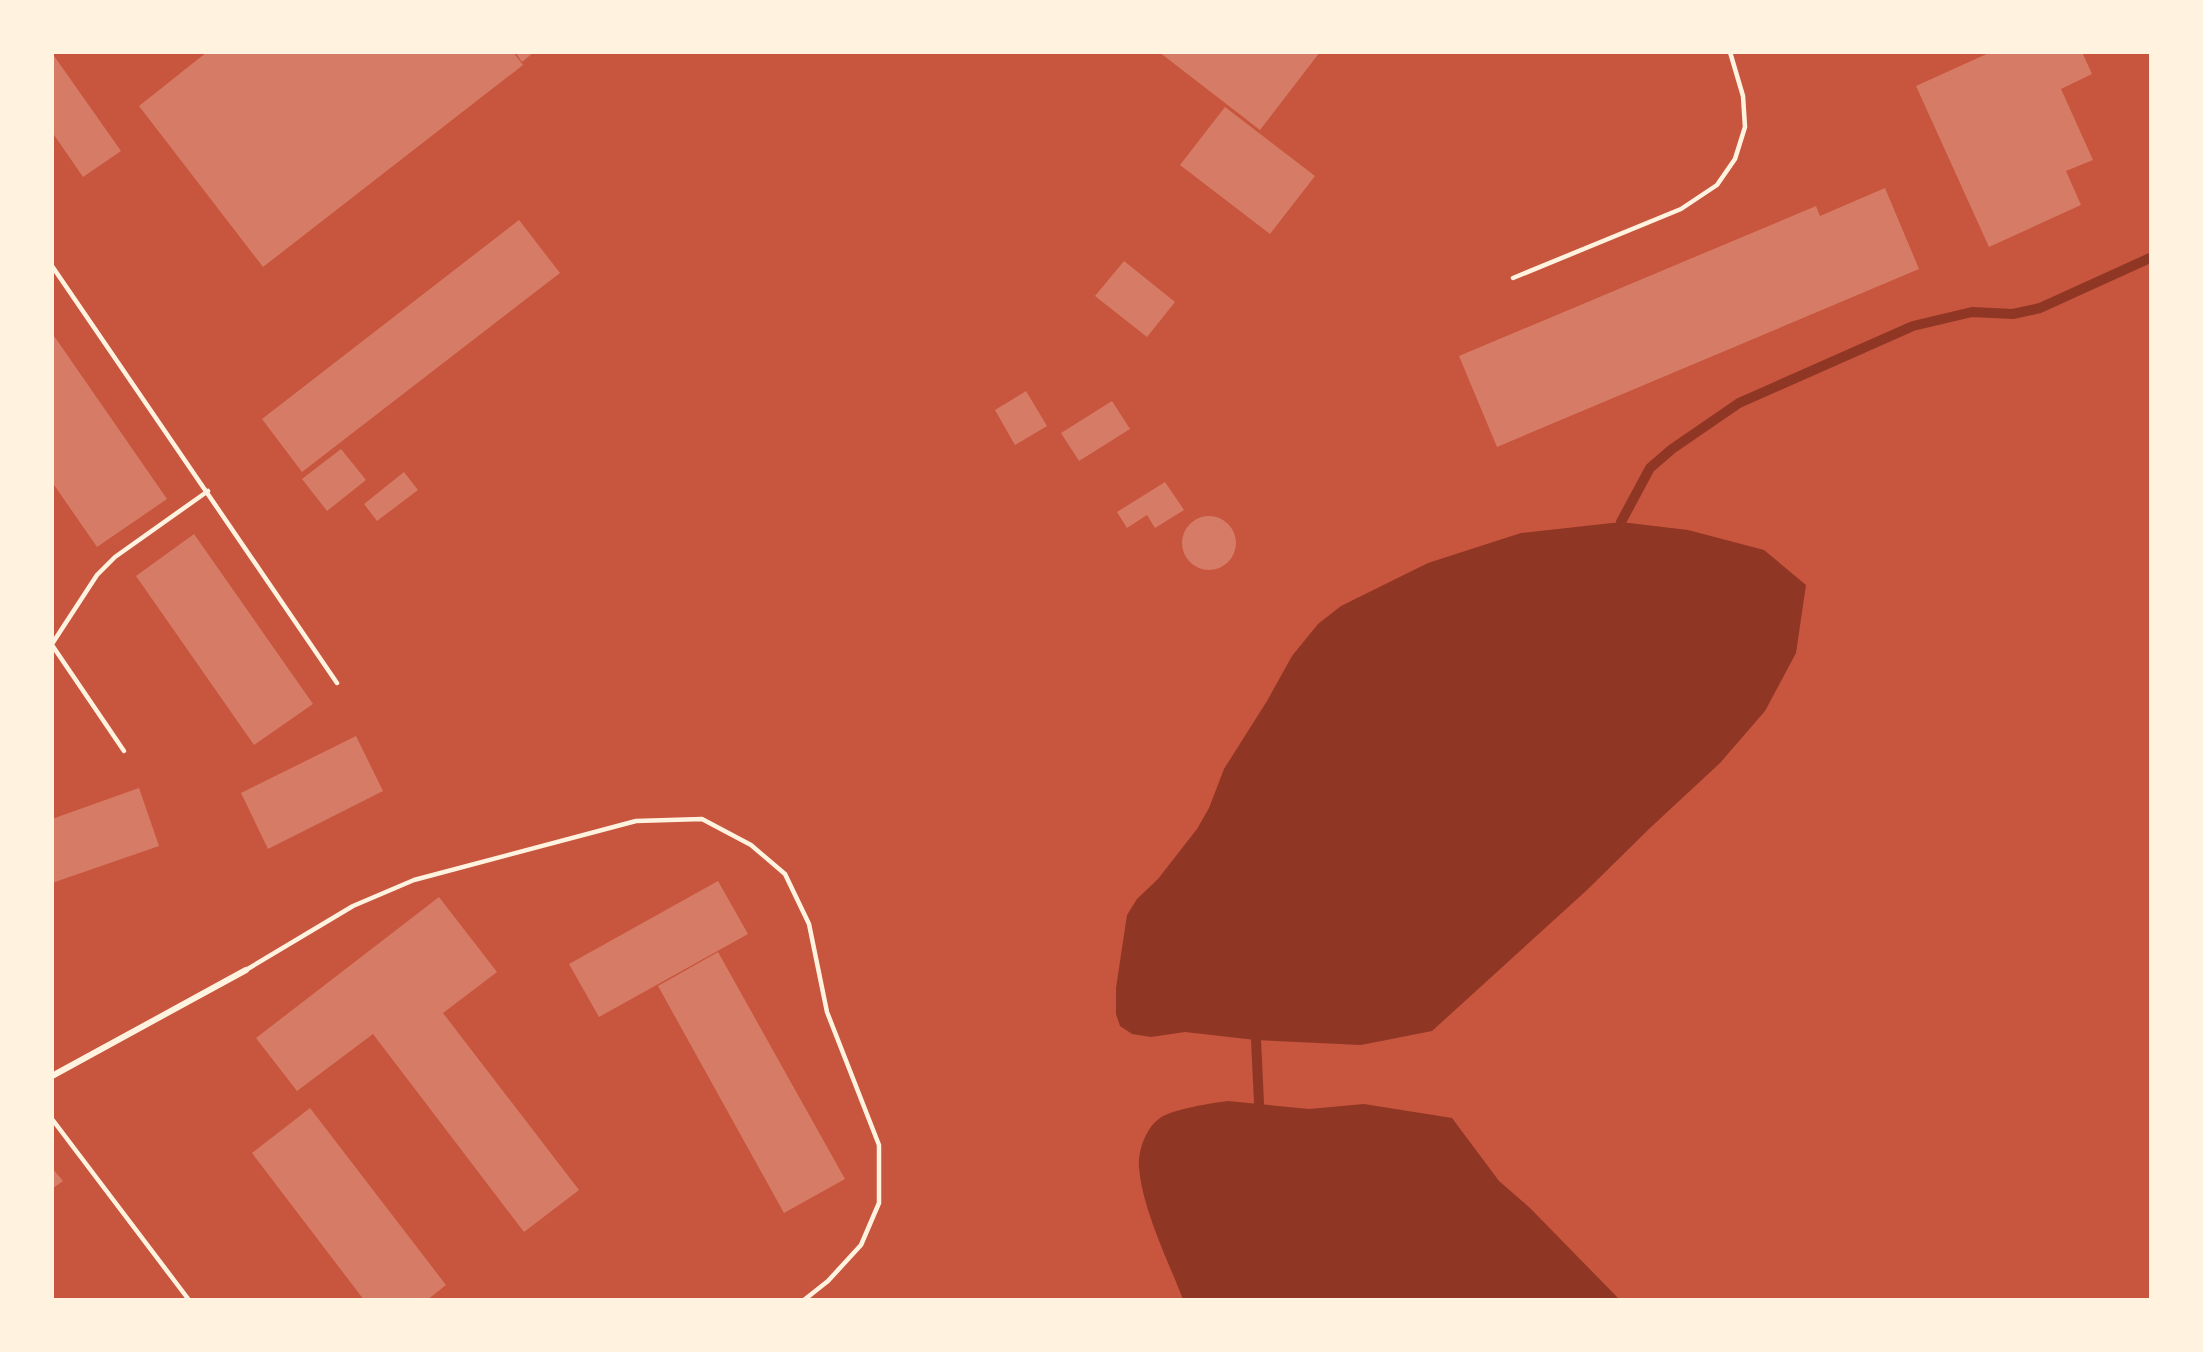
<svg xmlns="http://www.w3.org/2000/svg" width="2203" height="1352" font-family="'IBM Plex Sans',sans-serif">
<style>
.water{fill:#8f3625}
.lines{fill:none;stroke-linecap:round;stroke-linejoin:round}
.stream{stroke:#8f3625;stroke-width:10}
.building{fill:#d67c66}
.service{stroke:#fff3e0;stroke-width:4.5}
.minor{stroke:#fff3e0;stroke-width:6}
</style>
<rect width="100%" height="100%" fill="#c8553d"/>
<g class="water">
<polygon points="1621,522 1688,530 1764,550 1806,585 1796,653 1765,711 1720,763 1650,828 1587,890 1432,1031 1361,1045 1256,1040 1185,1032 1151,1037 1132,1034 1120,1026 1116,1014 1116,988 1127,915 1137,899 1158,879 1197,829 1209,808 1224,769 1267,701 1292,656 1318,624 1341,606 1428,563 1521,533"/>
<path d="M1228,1101l81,8 55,-5 88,14 47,63 31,27 89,91h-436c-15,-38 -41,-91 -44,-132 -1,-17 7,-39 21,-49 13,-9 52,-15 68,-17z"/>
</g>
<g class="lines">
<g class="stream">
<polyline points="1621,522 1650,468 1672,449 1739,403 1913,326 1972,312 2013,314 2040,308 2150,258"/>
<polyline points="1256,1040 1259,1103"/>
</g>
</g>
<g class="building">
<polygon points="207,52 513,52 523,65 263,267 139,106"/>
<polygon points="515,52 534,52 522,62"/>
<polygon points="1159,52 1320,52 1260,130"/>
<polygon points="1991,52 2082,52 2092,74 2061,89 2093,160 2066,171 2081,205 1989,247 1916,86"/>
<polygon points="52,53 121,151 83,177 52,132"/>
<polygon points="1225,107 1315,176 1270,234 1180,165"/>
<polygon points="1885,188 1919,269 1497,447 1459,356 1816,206 1820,216"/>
<polygon points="519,220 560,273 302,472 262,419"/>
<polygon points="1124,261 1175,302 1147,337 1095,296"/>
<polygon points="52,333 167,499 97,547 52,482"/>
<polygon points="1026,391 1047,426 1015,445 995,410"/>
<polygon points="1112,401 1130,429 1079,461 1061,433"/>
<polygon points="341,449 366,480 327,511 302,479"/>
<polygon points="404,472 418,490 377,521 364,504"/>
<polygon points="1165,482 1184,510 1155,528 1147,515 1127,528 1117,512"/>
<circle cx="1209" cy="543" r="27"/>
<polygon points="194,534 313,704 254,745 136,576"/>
<polygon points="356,736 383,791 268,849 241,793"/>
<polygon points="139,788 159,846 52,883 52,819"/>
<polygon points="718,881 748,934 599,1017 569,964"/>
<polygon points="439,897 497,972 443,1013 579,1190 524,1232 373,1034 297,1091 256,1038"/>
<polygon points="718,952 845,1179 784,1213 658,986"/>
<polygon points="310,1108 446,1285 427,1300 364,1300 252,1153"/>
<polygon points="52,1168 63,1181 52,1189"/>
</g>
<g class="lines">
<g class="service">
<polyline points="52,266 337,683"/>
<polyline points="1513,278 1681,209 1717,185 1735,159 1745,127 1743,96 1730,52"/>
<polyline points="52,644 97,575 115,557 208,491"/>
<polyline points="52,645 124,751"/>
<polyline points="246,970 353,906 414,880 636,821 702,819 751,845 785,874 809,924 827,1012 879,1145 879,1203 861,1245 828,1281 804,1300"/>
<polyline points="52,1119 189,1300"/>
</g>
<polyline class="minor" points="52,1076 246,970"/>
</g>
<rect width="2203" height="1352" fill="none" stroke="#fff3e0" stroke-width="108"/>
</svg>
